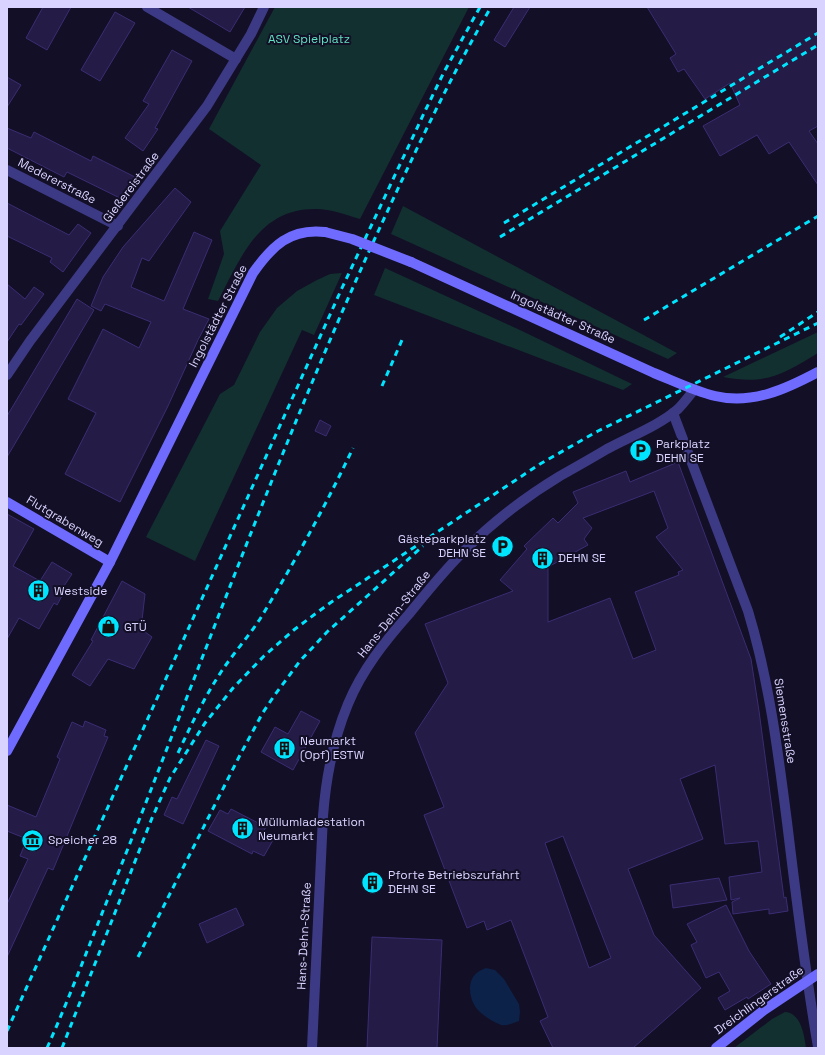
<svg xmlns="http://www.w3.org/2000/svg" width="825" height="1055" font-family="'Space Grotesk',sans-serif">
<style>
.green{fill:#12302f}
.water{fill:#0c2248}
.building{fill:#241b47;stroke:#3b2d73;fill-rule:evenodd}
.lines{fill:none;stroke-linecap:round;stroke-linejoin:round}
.street{stroke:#3d3a85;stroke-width:10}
.secondary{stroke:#6f6bff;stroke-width:10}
.rail{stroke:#00e5ff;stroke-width:3;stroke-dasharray:6 5;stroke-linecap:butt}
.secondary-bridge{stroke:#6f6bff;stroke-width:10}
.labels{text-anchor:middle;stroke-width:4;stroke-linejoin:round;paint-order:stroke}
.park-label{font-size:12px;fill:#5fe0c0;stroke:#130f26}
.street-label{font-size:12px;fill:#d9d4ff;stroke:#130f26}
.poi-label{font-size:12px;fill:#d9d4ff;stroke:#130f26;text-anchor:start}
</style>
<rect width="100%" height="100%" fill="#130f26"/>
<g class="green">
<path d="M275,7h194l-109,212c-14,-4 -29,-10 -44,-10 -57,-1 -76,50 -98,92l-10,-2 16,-45 -4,-23 41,-66 -52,-36z"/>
<polygon points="403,206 677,353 668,359 391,234"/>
<polygon points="385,268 522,331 632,384 623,390 374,295"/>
<polygon points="342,273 314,335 302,330 195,561 146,537 220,394 234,385 260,332 277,308 297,291 317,280 330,274"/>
<path d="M818,332v21c-36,22 -52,32 -95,24z"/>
<path d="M785,1012c16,1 19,22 21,36h-72l38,-29z"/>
</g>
<path class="water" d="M486,968l9,2 9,9 15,25 1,8 -1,9c-6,2 -12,5 -18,4 -8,-3 -19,-10 -24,-16 -8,-10 -11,-29 1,-37 2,-2 6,-3 8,-4z"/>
<g class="building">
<polygon points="43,7 71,7 47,50 26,38"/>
<polygon points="188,7 245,7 230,32"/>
<polygon points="514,7 530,7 505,47 494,40"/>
<polygon points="647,7 818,7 818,126 809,131 818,144 818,185 789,142 769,154 757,135 720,156 703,126 740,105 730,83 705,99 684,69 678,72 670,58 676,54"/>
<polygon points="115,12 135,23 100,81 81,70"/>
<polygon points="172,50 192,61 155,128 158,129 143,151 125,138 149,104 143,101"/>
<polygon points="7,77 21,85 7,107"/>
<polygon points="7,128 31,138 34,132 91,161 93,156 137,178 126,201 67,172 64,177 7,148"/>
<polygon points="175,188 191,202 149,261 142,258 131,287 164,301 194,232 212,240 183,309 209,319 198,340 168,406 120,502 65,474 96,413 68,399 103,329 139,348 151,322 105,304 101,311 91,306 103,277 123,247"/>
<polygon points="7,203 69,235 78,224 91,233 63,272 50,262 52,258 7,236"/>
<polygon points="7,284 25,299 34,287 44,294 21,325 19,324 7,342"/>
<polygon points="77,299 94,310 7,457 7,416"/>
<polygon points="320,420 331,426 326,436 315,431"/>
<path d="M678,462l73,197 8,52 25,187 2,-1 2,14 -19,3v-5l-36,5 -1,-12 8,-4 -9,2 -2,-23 33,-5 -4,-31 -33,3 -10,-79 -35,14 23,60 -75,30 26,66 47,53 -68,60h-80l-13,-27 8,-4 -37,-97 -24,10 -3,-9 -17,7 -43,-113 20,-8 -29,-74 33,-50 -23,-59 88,-33 -13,-11 27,-31 -3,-3 29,-28 5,5 20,-20 -5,-11 53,-21 4,11zM654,491l14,37 -12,9 27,33 -5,2 1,3 -44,17 21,58 -23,9 -23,-61 -62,24v-55l40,-22 -4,-6 8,-11 -9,-10zM563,836l48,122 -22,10 -44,-125z"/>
<polygon points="7,514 34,529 13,566 40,581 52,562 72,574 60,592 63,594 57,605 54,603 39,629 19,618 7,639"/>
<polygon points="122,581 145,594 141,629 152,637 134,669 108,659 90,686 72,675 93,641 91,640"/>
<polygon points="301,711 320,721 293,770 261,752 275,727 288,734"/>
<polygon points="85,721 106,730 104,736 108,737 53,870 48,868 7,957 7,904 28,859 20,856 27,839 7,831 7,805 36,817 60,759 57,757 72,722 83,727"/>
<polygon points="206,740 219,746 183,824 164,815 172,797 177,799"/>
<polygon points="231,809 266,827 261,835 273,840 264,856 253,851 252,854 208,831 220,810 228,814"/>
<polygon points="373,872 383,883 372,892 362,881"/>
<polygon points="719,878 727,900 673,908 670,885"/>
<polygon points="726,905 749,951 771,984 748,999 747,997 725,1010 718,998 730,991 719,972 706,978 691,945 697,942 687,924"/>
<polygon points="236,908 244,925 207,943 199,924"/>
<polygon points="372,937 442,940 437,1048 367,1048"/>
</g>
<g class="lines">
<g class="street">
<polyline points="147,7 236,59"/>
<polyline points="7,170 118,226"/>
<polyline points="7,375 30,341 207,106 251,34 264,7"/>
<path d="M673,413l75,198c21,69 30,140 39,211 9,75 18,150 31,225"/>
<path d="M312,1048l11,-232c3,-39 10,-76 25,-112 14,-34 37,-63 61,-90 18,-22 37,-46 58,-66 27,-27 60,-52 93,-72 16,-9 32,-18 47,-27 22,-12 53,-24 71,-40 6,-6 11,-13 16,-19"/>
</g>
<g class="secondary">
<path d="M411,262l243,111c20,8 40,18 61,23 37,9 71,-7 103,-24"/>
<polyline points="7,502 110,562"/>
<path d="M7,751l103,-189 143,-289c19,-27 37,-45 72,-41"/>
<polyline points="716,1048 764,1010 818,974"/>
</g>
<g class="rail">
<polyline points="504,223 818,33"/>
<polyline points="500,237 818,45"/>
<polyline points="644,320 818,216"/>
<polyline points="780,337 818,312"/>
<polyline points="382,386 402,340"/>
<path d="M178,753c13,-28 26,-55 43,-81 12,-18 27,-35 39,-53 34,-56 65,-112 93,-171"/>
<polyline points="138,957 239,757 262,714 274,696 300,661 327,632 423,546"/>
<polyline points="7,1031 342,288 426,109 444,72 480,7"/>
<path d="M47,1048c21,-47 39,-95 58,-142 90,-224 171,-451 271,-670 36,-78 72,-155 115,-229"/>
<polyline points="62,1048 152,818 170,778 205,723 233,688 264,656 295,629 330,603 540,464 598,431 818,323"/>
</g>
<polyline class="secondary-bridge" points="325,232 352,239 411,262"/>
</g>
<defs>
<symbol id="parking-disc" viewBox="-11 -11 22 22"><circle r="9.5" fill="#00e5ff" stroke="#130f26"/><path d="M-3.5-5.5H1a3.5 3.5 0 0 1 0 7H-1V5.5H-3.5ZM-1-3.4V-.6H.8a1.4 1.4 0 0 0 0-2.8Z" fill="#111"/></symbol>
<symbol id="building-disc" viewBox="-11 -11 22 22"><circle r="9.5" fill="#00e5ff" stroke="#130f26"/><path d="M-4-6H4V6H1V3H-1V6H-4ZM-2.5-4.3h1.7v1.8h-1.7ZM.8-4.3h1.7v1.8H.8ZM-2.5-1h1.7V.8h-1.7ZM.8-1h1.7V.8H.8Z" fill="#111"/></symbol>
<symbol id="shop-disc" viewBox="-11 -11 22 22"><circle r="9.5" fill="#00e5ff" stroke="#130f26"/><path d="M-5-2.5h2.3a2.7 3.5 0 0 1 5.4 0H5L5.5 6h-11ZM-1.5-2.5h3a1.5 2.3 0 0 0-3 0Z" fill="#111"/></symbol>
<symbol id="museum-disc" viewBox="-11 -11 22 22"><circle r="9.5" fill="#00e5ff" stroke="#130f26"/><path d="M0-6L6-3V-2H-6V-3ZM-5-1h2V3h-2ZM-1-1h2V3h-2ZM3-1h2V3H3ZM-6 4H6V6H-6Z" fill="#111"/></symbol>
</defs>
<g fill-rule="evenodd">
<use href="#parking-disc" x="628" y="438" width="25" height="25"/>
<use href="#parking-disc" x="490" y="534" width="25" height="25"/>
<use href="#building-disc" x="530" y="546" width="25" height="25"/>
<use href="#building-disc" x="26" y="578" width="25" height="25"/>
<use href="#shop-disc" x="96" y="614" width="25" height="25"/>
<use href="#building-disc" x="272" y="736" width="25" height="25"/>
<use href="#building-disc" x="230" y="816" width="25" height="25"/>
<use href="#museum-disc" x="20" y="828" width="25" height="25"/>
<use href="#building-disc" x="360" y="870" width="25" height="25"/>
</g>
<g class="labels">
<g class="park-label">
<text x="309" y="43">ASV Spielplatz</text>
</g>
<g class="street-label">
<text transform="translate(57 181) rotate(27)" y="4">Medererstraße</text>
<text transform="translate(131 187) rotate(-53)" y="4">Gießereistraße</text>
<text transform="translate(218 316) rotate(-63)" y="4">Ingolstädter Straße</text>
<text transform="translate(563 317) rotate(24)" y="4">Ingolstädter Straße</text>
<text transform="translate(65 521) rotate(31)" y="4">Flutgrabenweg</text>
<text transform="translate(394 614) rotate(-51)" y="4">Hans-Dehn-Straße</text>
<text transform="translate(785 721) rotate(81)" y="4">Siemensstraße</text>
<text transform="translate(304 936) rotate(-87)" y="4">Hans-Dehn-Straße</text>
<text transform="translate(759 1000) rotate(-36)" y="4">Dreichlingerstraße</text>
</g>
<g class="poi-label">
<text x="656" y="448">Parkplatz<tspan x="656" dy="14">DEHN SE</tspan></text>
<text x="486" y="543" text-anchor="end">Gästeparkplatz<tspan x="486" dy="14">DEHN SE</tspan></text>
<text x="558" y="562">DEHN SE</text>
<text x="54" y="595">Westside</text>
<text x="124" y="631">GTÜ</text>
<text x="300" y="745">Neumarkt<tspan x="300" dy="14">(Opf) ESTW</tspan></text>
<text x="258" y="826">Müllumladestation<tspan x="258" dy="14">Neumarkt</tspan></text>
<text x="48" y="844">Speicher 28</text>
<text x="388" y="879">Pforte Betriebszufahrt<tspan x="388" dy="14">DEHN SE</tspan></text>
</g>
</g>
<rect width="825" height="1055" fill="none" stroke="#d9d4ff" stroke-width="16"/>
</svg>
